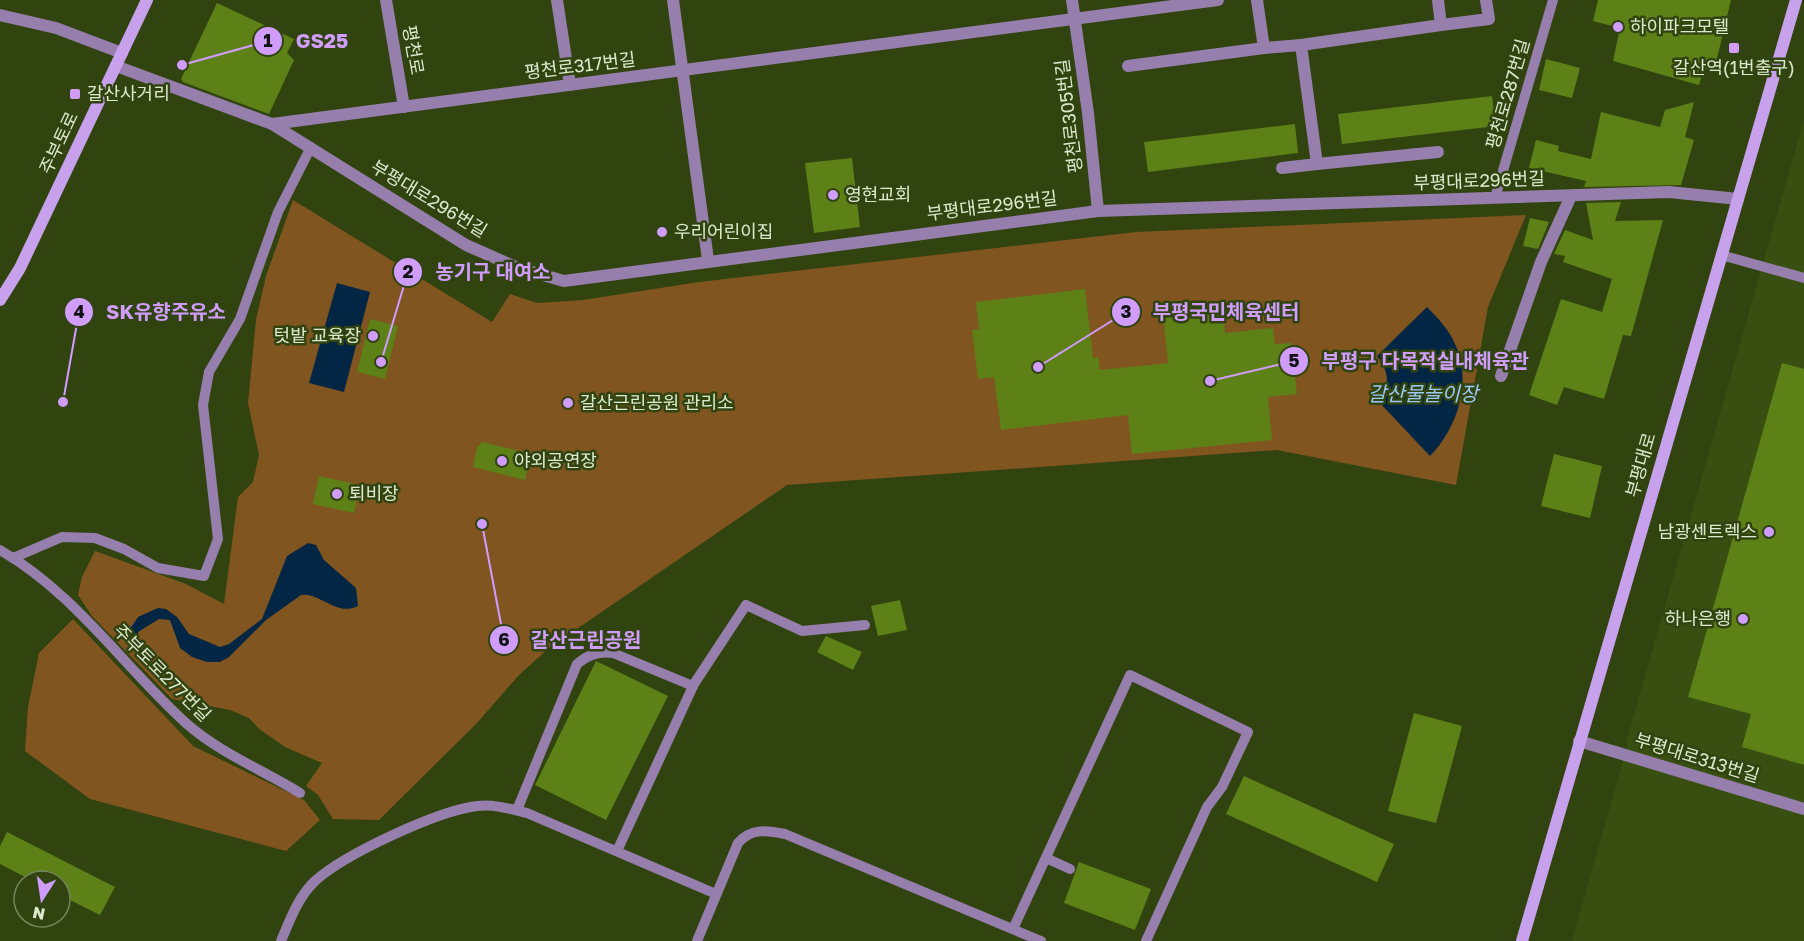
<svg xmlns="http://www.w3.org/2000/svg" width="1804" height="941" font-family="'Golos Text','Noto Sans KR',sans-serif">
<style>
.built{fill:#394f11}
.green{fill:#815520}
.water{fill:#022643}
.building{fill:#5d8017}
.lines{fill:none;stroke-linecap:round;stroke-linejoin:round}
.service{stroke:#967ead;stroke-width:10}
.minor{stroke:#967ead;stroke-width:12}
.tertiary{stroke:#967ead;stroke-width:12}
.secondary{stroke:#c8a1ed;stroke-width:12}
.poi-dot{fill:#d09dff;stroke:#314410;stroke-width:2}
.labels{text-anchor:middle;stroke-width:5;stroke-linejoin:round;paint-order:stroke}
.poi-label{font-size:18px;fill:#dce9cd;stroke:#314410;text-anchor:start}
.street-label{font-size:18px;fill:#dce9cd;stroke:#314410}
.water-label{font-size:20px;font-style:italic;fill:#9bc9f5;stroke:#314410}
.leader{fill:none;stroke:#d09dff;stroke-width:2}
.callout-dot{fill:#d09dff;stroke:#314410;stroke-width:2}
.mark-label{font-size:18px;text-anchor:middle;font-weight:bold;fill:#111}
.callout-label{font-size:20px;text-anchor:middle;font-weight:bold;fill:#d09dff;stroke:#314410;stroke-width:5;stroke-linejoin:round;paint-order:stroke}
</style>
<rect width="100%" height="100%" fill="#314410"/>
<polygon class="built" points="1804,120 1804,941 1572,941 1628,743 1626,742"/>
<g class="green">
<polygon points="293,200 492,322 510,294 537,303 583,300 699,282 1136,232 1526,215 1488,307 1456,485 1277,450 787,485 549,648 519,675 477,723 379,820 333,819 318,795 306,786 322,763 285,747 258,728 249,718 230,710 172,699 92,616 78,595 82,577 95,551 186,584 224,604 238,497 253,482 259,455 248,403 256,320 266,276"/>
<polygon points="73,619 193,746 304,800 320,820 286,851 90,799 25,751 28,707 39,653"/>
</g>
<g class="water">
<polygon points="337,283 370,292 344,392 309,383"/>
<path d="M1427,307c11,11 22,23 28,37 18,37 2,85 -25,112l-52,-55c13,-15 11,-30 -1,-45z"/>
<path d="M308,543l8,2 8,15 32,28 2,18c-22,11 -38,-14 -57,-11l-35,25 -37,37 -9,5h-13l-15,-5 -12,-9 -10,-28 -11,-1 -21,13 1,16 -6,-8 -3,-11 8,-12 20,-9 8,1 11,8 12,17 31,13 9,-3 33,-25 25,-63z"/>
</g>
<g class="building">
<polygon points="1598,0 1731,0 1714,71 1704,68 1699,85 1613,61 1620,28 1593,21"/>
<polygon points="217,3 294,39 287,53 294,60 269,114 183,82 181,79"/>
<polygon points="1546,59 1580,68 1572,98 1539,90"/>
<polygon points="1492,96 1496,126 1342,144 1338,114"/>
<polygon points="1694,102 1685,137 1694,140 1681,185 1584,187 1586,181 1529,168 1536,140 1559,146 1558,151 1591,159 1601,112 1660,127 1665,110"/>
<polygon points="1295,124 1298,153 1148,172 1144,142"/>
<polygon points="852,158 860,227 814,233 805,163"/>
<polygon points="1621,202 1615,221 1663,220 1631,336 1623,335 1604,399 1564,387 1557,405 1529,395 1561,299 1602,312 1612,279 1563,262 1565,256 1554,254 1565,230 1593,240 1586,203"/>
<polygon points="1530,218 1549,222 1538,249 1523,246"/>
<polygon points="1085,289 1093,358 1098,357 1100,370 1168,363 1163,314 1223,307 1225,333 1273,328 1275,344 1291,343 1297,394 1268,397 1272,440 1132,454 1128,415 1001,430 994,377 978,379 972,330 979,329 976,302"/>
<polygon points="370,319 398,326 385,379 357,372"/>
<polygon points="1782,363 1804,369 1804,765 1742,747 1751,714 1688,697"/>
<polygon points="482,442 532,454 525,480 473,467 477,448"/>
<polygon points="1554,454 1602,466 1590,518 1541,506"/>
<polygon points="319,476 360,485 354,513 313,504"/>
<polygon points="900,600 907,630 878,636 871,606"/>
<polygon points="826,636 862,652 853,670 817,652"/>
<polygon points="596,661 668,696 606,820 535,785"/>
<polygon points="1414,713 1462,726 1436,823 1388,811"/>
<polygon points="1244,776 1394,844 1377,882 1226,814"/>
<polygon points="7,832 115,887 100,915 60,895 60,881 33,881 0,864 0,846"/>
<polygon points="1079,862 1151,889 1135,930 1064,903"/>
</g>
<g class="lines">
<g class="service">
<polyline points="1495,198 1553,0"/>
<polyline points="1721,255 1804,278"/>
<path d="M0,550c75,43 124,117 187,174 33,29 76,46 113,69"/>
<polyline points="13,558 62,537 95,538 124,549 158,568 204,576 218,539 203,405 209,372 240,319 278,212 311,147"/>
<path d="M517,810l60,-146c11,-9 21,-13 36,-11l80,33"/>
<polyline points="617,851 694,684 746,605 802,631 865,625"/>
<polyline points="1046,858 1070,869"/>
<polyline points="1013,929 1130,675 1248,732 1222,787 1207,807 1146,941"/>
<path d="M281,941c9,-21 17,-44 34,-60 30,-27 122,-70 162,-75 17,-2 34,3 50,7l189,81"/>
<path d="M697,941l41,-98c13,-15 29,-13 47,-9l256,107"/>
</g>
<g class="minor">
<polyline points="386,0 404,107"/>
<polyline points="557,0 570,85"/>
<polyline points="673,0 708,260"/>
<polyline points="1072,0 1088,113 1098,211"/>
<polyline points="0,15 56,28 122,53"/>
<polyline points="1441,25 1489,19 1486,0"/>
<polyline points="1301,45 1441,25 1438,0"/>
<polyline points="1264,48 1301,45 1317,164 1282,168"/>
<polyline points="116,66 272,124 466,245 518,268 564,281 1098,211 1669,192 1738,199"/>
<polyline points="1128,66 1264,48 1257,0"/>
<polyline points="272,124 1218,0"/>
<polyline points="1317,164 1438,152"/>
<polyline points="1501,376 1541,262 1571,196"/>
</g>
<polyline class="tertiary" points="1579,741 1804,809"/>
<g class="secondary">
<polyline points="0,300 20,268 147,0"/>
<polyline points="1522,941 1796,0"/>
</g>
</g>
<g class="poi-dot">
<circle cx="1618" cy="27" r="6"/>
<rect x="1728" y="42" width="12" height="12" rx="3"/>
<rect x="69" y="88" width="12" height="12" rx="3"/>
<circle cx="833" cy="195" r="6"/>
<circle cx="662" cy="232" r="6"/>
<circle cx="373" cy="336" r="6"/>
<circle cx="568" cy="403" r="6"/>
<circle cx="502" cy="461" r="6"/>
<circle cx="337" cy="494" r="6"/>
<circle cx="1769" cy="532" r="6"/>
<circle cx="1743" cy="619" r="6"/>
</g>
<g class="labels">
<g class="poi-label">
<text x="1630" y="33">하이파크모텔</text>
<text x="1734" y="74" text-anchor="middle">갈산역(1번출구)</text>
<text x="87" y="100">갈산사거리</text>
<text x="845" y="201">영현교회</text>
<text x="674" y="238">우리어린이집</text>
<text x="361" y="342" text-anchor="end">텃밭 교육장</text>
<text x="580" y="409">갈산근린공원 관리소</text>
<text x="514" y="467">야외공연장</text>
<text x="349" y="500">퇴비장</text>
<text x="1757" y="538" text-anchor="end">남광센트렉스</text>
<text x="1731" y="625" text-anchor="end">하나은행</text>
</g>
<g class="street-label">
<text transform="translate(413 50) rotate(80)" y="6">평천로</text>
<text transform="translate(580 66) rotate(-7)" y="6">평천로317번길</text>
<text transform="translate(1508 94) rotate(-74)" y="6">평천로287번길</text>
<text transform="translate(1069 116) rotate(-97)" y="6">평천로305번길</text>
<text transform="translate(59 143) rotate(-65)" y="6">주부토로</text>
<text transform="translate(1479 181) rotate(-2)" y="6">부평대로296번길</text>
<text transform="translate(429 199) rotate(31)" y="6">부평대로296번길</text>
<text transform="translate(992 206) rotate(-7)" y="6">부평대로296번길</text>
<text transform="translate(1641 465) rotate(-74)" y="6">부평대로</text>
<text transform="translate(162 673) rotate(45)" y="6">주부토로277번길</text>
<text transform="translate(1697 758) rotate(17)" y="6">부평대로313번길</text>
</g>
<g class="water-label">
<text x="1423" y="401">갈산물놀이장</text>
</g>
</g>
<path class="leader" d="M182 65L268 41M381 362L408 272M1038 367L1126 312M63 402L79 312M1210 381L1294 361M482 524L504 640"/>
<g class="callout-dot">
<circle cx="182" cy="65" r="6"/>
<circle cx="381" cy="362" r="6"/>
<circle cx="1038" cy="367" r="6"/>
<circle cx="63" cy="402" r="6"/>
<circle cx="1210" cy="381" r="6"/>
<circle cx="482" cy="524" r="6"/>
<circle cx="268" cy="41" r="15"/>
<circle cx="408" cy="272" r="15"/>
<circle cx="1126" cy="312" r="15"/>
<circle cx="79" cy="312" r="15"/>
<circle cx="1294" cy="361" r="15"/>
<circle cx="504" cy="640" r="15"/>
</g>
<g class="mark-label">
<text x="268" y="47">1</text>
<text x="408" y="278">2</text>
<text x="1126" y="318">3</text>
<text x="79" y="318">4</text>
<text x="1294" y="367">5</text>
<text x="504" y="646">6</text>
</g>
<g class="callout-label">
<text x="322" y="48">GS25</text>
<text x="493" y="279">농기구 대여소</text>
<text x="1226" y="319">부평국민체육센터</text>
<text x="166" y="319">SK유향주유소</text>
<text x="1425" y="368">부평구 다목적실내체육관</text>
<text x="586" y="647">갈산근린공원</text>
</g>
<g transform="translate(42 899) rotate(192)"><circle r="28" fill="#314410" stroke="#75865c" stroke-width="1.5"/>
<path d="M0-4.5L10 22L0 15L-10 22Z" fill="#d09dff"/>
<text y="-9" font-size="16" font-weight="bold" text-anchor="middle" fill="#dce9cd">N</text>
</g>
</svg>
